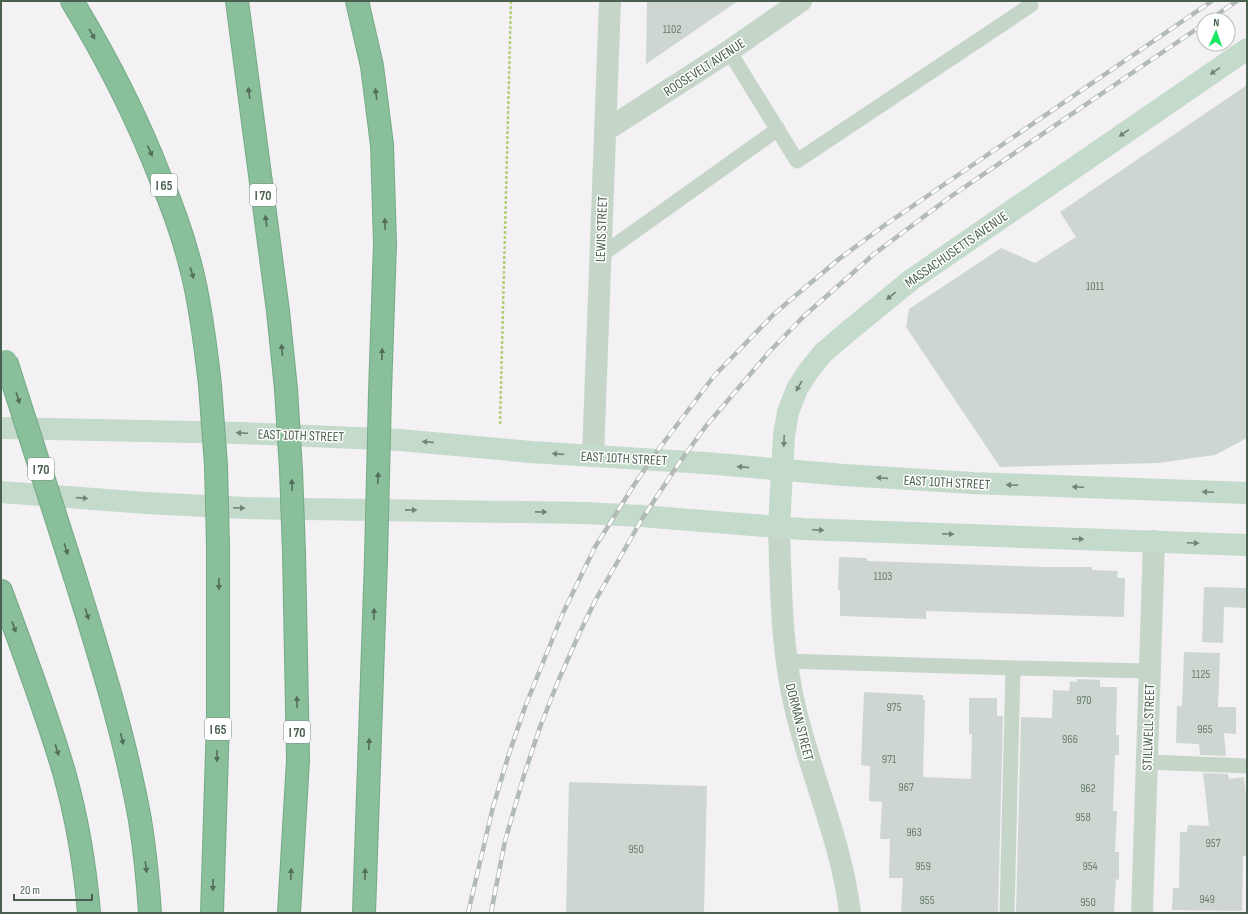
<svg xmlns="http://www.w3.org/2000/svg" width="1248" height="914" font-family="'Sofia Sans Condensed',sans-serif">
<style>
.building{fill:#ced6d2}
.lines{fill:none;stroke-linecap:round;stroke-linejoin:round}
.highway-casing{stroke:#74ab86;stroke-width:24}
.path{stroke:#b4cf78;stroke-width:2.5;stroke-dasharray:3 2;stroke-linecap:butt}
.lane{stroke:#c5d6c9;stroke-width:15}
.street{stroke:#c5d6c9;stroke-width:22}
.secondary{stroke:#c4dacb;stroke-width:22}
.highway{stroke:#89bf9a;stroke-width:22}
.rail-casing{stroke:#b3bbb7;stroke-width:4.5}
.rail{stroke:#fff;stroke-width:3;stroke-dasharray:9;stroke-linecap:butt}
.highway-bridge-casing{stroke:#74ab86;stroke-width:24;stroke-linecap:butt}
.highway-bridge{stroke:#89bf9a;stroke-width:22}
.oneway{fill:#536d5a}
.oneway2{fill:#6e8474}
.labels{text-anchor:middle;stroke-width:3;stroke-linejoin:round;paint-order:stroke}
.number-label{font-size:12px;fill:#6a7d70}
.shield{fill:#fff;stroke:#808f84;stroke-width:1}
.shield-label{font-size:13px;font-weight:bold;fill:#495f4f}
.street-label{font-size:14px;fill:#495f4f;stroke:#fff}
</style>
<rect width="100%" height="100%" fill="#f3f1f4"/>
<g class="building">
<polygon points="647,1 738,1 646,64"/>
<polygon points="1247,85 1247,438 1215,455 1158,463 1000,467 906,327 909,309 1001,248 1035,263 1076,237 1060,212"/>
<polygon points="839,557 867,558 867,561 1044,567 1092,567 1092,570 1118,571 1117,578 1125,578 1124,617 926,611 926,619 840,616 840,590 838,590"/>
<polygon points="1204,587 1247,588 1247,608 1224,607 1223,643 1202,642"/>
<polygon points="1184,652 1220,653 1218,707 1236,707 1236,734 1224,733 1226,756 1200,755 1199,744 1176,743 1177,706 1182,706"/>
<polygon points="1077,679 1100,680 1100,687 1117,687 1116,735 1119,735 1119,755 1115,755 1113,811 1117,811 1115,852 1119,852 1119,880 1116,879 1114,913 1016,913 1021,717 1052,718 1053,690 1069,691 1070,681 1077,682"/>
<polygon points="864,692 923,695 923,700 925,700 923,777 971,779 972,734 969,734 969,698 997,698 997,716 1003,716 998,913 901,912 903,878 889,878 890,839 880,839 882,802 869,801 870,766 861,765"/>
<polygon points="1203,773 1228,774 1229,779 1244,777 1247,805 1247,856 1243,856 1242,911 1172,910 1173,888 1179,888 1180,832 1187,832 1188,825 1209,826"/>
<polygon points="569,782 707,786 704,913 566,913"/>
</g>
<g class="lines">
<defs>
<g id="highway">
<path d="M72,1c34,56 64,114 88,176 14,33 26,67 34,103 8,35 12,70 16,105"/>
<polyline points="237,1 278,311 286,389"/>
<polyline points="357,1 372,66 382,145 385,244 380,393"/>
<path d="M75,577c25,80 50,160 65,243 5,31 8,62 10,93"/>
<path d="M1,591c22,60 45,120 63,181 13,46 21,94 25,141"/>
<polyline points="212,913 218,720 218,545"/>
<polyline points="289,913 298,760 294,552"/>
<polyline points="364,913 376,559"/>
</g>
</defs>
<use href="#highway" class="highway-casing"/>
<polyline class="path" points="500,424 511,1"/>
<g class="lane">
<polyline points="729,51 797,161 1031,5 1029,1"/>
<polyline points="600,256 778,129"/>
<polyline points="787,661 1013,668 1150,671"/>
<polyline points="1147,762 1247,766"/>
<polyline points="1007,913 1013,668"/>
</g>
<g class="street">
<polyline points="605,131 729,51 801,1"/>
<polyline points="593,456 610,1"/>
<path d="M779,527c2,62 2,124 17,184 16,68 46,132 54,202"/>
<polyline points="1142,913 1154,541"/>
</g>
<g class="secondary">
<polyline points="1,428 241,433 400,440 531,452 705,463 844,475 973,483 1247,493"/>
<polyline points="1,492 146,503 245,508 585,513 641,516 803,529 1247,545"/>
<polyline points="779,527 784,435 788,412 797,389 807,373 823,353 845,334 911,280 1247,49"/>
</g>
<use href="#highway" class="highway"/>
<defs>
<g id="rail">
<polyline points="1209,20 1237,1"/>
<polyline points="468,913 493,807 508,757 525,707 563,613 595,547 634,485 658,450 714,376 774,314 795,296 839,259 885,225 1212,1"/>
<polyline points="491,913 505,841 524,775 540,727 559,679 580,632 595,601 642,519 679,463 706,426 770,351 803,317 874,254 950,197 1204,24"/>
</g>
</defs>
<use href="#rail" class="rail-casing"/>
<use href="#rail" class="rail"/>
<defs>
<g id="highway-bridge">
<polyline points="6,361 75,577"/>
<polyline points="210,385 216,465 218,545"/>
<polyline points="286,389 291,470 294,552"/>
<polyline points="376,559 380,393"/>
</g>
</defs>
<use href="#highway-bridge" class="highway-bridge-casing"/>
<use href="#highway-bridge" class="highway-bridge"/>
</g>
<defs><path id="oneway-solid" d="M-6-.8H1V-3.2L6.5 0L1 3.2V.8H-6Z"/></defs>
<g class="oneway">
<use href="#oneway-solid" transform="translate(92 34) rotate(60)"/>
<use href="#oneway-solid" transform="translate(249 93) rotate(-98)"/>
<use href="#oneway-solid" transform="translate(376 94) rotate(-97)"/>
<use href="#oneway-solid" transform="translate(150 151) rotate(66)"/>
<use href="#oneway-solid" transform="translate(266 221) rotate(-98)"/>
<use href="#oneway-solid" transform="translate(385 224) rotate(-92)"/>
<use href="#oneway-solid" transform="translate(192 273) rotate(74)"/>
<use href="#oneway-solid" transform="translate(282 350) rotate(-95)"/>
<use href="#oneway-solid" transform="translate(382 354) rotate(-88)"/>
<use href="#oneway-solid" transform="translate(18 398) rotate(72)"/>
<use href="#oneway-solid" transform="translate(378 478) rotate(-88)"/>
<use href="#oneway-solid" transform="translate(292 485) rotate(-92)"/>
<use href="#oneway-solid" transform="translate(66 549) rotate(72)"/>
<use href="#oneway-solid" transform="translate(219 584) rotate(90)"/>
<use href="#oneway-solid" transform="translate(87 614) rotate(73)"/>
<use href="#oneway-solid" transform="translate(374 614) rotate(-88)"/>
<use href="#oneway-solid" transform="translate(14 627) rotate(70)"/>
<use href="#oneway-solid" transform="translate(297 702) rotate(-91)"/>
<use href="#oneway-solid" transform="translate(122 739) rotate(77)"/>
<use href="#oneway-solid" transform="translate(369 744) rotate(-88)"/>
<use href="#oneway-solid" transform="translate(57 750) rotate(73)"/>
<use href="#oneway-solid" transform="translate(217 756) rotate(91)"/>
<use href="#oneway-solid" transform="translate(146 867) rotate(83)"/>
<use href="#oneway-solid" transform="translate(291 874) rotate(-87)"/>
<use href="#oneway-solid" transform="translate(365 874) rotate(-88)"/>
<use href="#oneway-solid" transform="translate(213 885) rotate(92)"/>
</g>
<g class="oneway2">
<use href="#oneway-solid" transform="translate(1215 71) rotate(146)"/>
<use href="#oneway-solid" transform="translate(1124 133) rotate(146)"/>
<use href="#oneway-solid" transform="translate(891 296) rotate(141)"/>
<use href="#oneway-solid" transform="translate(799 386) rotate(120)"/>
<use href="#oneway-solid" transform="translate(242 433) rotate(-178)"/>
<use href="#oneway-solid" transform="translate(784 441) rotate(92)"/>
<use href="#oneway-solid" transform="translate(428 442) rotate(-175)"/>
<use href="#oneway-solid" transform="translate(558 454) rotate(-176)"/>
<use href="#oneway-solid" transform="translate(743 467) rotate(-175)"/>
<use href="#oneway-solid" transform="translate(882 478) rotate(-176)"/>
<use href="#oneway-solid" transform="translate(1012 485) rotate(-178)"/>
<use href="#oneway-solid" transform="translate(1078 487) rotate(-178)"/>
<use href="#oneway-solid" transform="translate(1208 492) rotate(-178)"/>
<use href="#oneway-solid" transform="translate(82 498) rotate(4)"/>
<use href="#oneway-solid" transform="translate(239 508) rotate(3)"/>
<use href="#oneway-solid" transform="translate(411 510) rotate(1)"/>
<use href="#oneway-solid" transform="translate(541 512) rotate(1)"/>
<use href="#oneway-solid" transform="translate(818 530) rotate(2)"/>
<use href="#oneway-solid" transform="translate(948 534) rotate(2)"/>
<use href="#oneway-solid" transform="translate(1078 539) rotate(2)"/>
<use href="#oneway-solid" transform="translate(1193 543) rotate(3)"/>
</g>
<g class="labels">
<g class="number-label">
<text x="672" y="33">1102</text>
<text x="1095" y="290">1011</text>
<text x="883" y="580">1103</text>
<text x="1201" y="678">1125</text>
<text x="1084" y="704">970</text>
<text x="894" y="711">975</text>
<text x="1205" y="733">965</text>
<text x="1070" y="743">966</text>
<text x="889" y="763">971</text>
<text x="906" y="791">967</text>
<text x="1088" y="792">962</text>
<text x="1083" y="821">958</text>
<text x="914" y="836">963</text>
<text x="1213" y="847">957</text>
<text x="636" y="853">950</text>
<text x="923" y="870">959</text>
<text x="1090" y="870">954</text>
<text x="1207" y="903">949</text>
<text x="927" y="904">955</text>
<text x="1088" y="906">950</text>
</g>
<g class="shield">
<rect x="151" y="174" width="26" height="22" rx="3"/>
<rect x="250" y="184" width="26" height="22" rx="3"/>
<rect x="28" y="458" width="26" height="22" rx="3"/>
<rect x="205" y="718" width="26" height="22" rx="3"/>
<rect x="284" y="721" width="26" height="22" rx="3"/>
</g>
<g class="shield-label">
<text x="164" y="190">I 65</text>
<text x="263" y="200">I 70</text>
<text x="41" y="474">I 70</text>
<text x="218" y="734">I 65</text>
<text x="297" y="737">I 70</text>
</g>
<g class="street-label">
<text transform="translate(704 67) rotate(-33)" y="5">ROOSEVELT AVENUE</text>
<text transform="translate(601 229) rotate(-88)" y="5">LEWIS STREET</text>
<text transform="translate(956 249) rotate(-35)" y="5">MASSACHUSETTS AVENUE</text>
<text transform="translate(301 435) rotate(2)" y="5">EAST 10TH STREET</text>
<text transform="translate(624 458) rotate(3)" y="5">EAST 10TH STREET</text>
<text transform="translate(947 482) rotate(3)" y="5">EAST 10TH STREET</text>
<text transform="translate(800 722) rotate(76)" y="5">DORMAN STREET</text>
<text transform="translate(1148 727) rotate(-88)" y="5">STILLWELL STREET</text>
</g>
</g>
<rect width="1248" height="914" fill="none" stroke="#495f4f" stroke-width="4"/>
<g transform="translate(1216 32) rotate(2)"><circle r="19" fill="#ffffff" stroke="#b6bfb9"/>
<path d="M0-3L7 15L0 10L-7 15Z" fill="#19e663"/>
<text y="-6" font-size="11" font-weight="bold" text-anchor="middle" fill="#495f4f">N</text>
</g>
<path d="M14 894v6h78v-6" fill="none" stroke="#495f4f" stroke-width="2"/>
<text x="20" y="894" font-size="12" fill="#495f4f" stroke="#ffffff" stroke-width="3" paint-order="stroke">20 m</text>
</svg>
